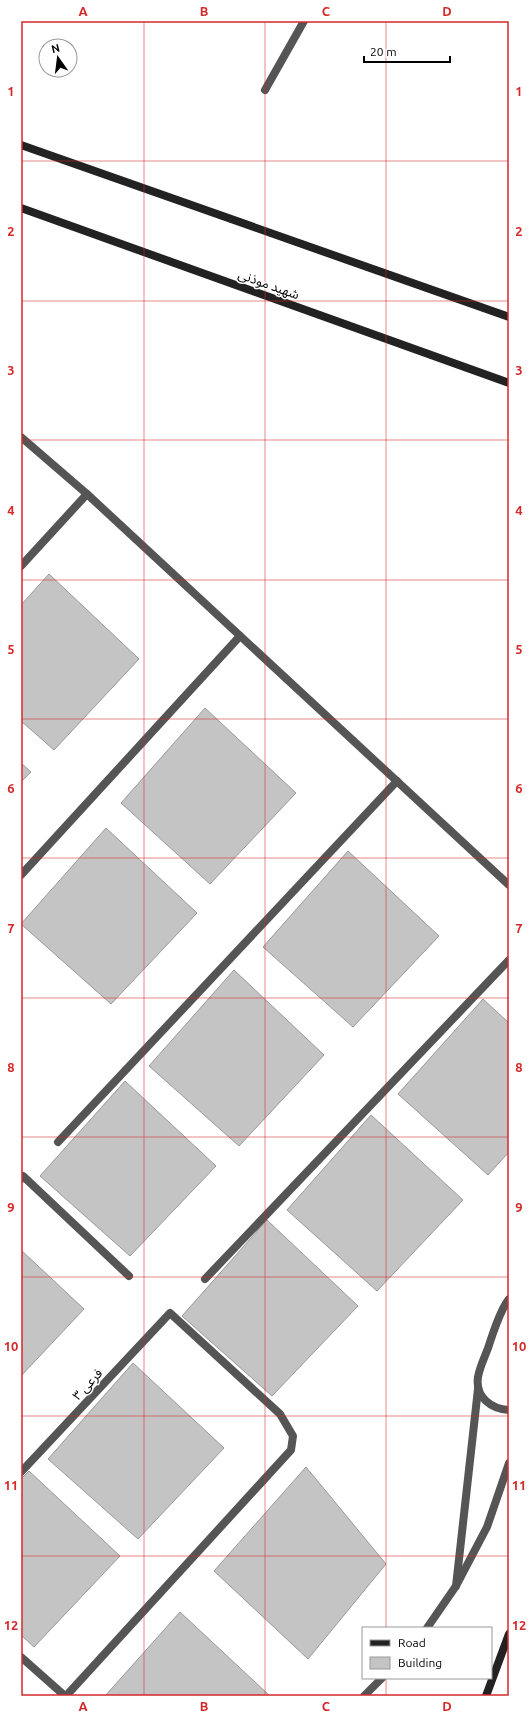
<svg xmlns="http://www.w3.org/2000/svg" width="530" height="1717" font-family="Ubuntu,'Noto Sans Arabic',sans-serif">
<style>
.building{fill:#c4c4c4;stroke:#999}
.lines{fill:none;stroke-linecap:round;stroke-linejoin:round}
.street{stroke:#555;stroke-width:8}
.secondary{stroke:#222;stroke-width:8}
.grid{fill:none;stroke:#d62828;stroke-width:1;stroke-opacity:0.55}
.labels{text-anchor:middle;stroke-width:3;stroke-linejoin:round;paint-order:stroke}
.street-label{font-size:13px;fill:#000;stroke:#fff}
.neatline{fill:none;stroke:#d62828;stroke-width:1.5}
.grid-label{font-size:13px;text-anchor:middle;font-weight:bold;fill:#d62828}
</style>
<rect width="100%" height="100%" fill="#fff"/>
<g class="building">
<polygon points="49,574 139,659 54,750 21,721 21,605"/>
<polygon points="205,708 296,793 210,884 121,803"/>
<polygon points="21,763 31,772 21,782"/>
<polygon points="106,828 197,913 111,1004 21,924"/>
<polygon points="348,851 439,936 353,1027 263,947"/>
<polygon points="234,970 324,1055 239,1146 149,1066"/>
<polygon points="483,999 509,1023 509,1152 488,1175 398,1094"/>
<polygon points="125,1081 216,1166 130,1256 40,1176"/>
<polygon points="371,1115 463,1200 377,1291 287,1210"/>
<polygon points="267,1220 358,1306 272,1396 182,1316"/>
<polygon points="21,1250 84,1309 21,1376"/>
<polygon points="133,1363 224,1448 138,1539 48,1459"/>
<polygon points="306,1467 386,1564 308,1659 214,1571"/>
<polygon points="29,1471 120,1556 34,1647 21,1635 21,1479"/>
<polygon points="180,1612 270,1696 105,1696"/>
</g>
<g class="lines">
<g class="street">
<polyline points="265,90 304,21"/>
<polyline points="21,437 87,494 509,885"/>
<polyline points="21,566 87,494"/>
<polyline points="21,875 240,636"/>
<polyline points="58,1142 397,781"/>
<polyline points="21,1179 23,1176 129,1276"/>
<polyline points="205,1279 509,960"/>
<path d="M509,1299c-9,11 -14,29 -19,43 -3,11 -10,23 -12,35 -3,20 13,32 31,33"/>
<polyline points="21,1472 170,1313 280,1414 293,1436 291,1450 66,1696"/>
<polyline points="456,1586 478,1389"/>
<polyline points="427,1628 456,1586 487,1527 509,1463"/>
<polyline points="21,1657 65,1696"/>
<polyline points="364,1696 382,1678"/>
</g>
<g class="secondary">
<polyline points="21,145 509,317"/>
<polyline points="21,208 509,383"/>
<polyline points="486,1696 509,1634"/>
</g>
</g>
<path class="grid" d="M144,21v1675M265,21v1675M386,21v1607M21,161h488M21,301h488M21,440h488M21,580h488M21,719h488M21,858h488M21,998h488M21,1137h488M21,1277h488M21,1416h488M21,1556h488M386,1678v18"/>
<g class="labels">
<g class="street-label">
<text transform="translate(269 284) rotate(20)" y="5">شهید موذنی</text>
<text transform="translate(87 1384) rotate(-47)" y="5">فرعی ۳</text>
</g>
</g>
<rect width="530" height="1717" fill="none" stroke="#ffffff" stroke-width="44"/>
<rect x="362" y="1627" width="130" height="52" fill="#ffffff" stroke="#999999"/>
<rect x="370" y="1640" width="20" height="6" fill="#222222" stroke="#999999"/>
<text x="398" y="1647" font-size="12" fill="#000000">Road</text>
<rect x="370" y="1657" width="20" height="12" fill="#c4c4c4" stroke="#999999"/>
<text x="398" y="1667" font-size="12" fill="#000000">Building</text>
<g transform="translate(58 58) rotate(346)"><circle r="19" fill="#ffffff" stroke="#999999"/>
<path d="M0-3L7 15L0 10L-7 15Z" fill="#000000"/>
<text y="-6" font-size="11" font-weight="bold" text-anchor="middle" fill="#000000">N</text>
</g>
<path d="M364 56v6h86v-6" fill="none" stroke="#000000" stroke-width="2"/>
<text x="370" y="56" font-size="12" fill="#000000" stroke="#ffffff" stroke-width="3" paint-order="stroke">20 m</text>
<rect x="22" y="22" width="486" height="1673" class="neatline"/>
<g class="grid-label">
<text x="83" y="16">A</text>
<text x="204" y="16">B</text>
<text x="326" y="16">C</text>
<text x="447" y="16">D</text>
<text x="11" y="96">1</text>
<text x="519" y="96">1</text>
<text x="11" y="236">2</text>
<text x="519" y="236">2</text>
<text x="11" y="375">3</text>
<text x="519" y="375">3</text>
<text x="11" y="515">4</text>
<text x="519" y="515">4</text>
<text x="11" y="654">5</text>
<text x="519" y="654">5</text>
<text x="11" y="793">6</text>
<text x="519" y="793">6</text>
<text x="11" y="933">7</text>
<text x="519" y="933">7</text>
<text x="11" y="1072">8</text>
<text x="519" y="1072">8</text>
<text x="11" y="1212">9</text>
<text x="519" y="1212">9</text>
<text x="11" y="1351">10</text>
<text x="519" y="1351">10</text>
<text x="11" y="1490">11</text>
<text x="519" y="1490">11</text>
<text x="11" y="1630">12</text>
<text x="519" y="1630">12</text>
<text x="83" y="1711">A</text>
<text x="204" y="1711">B</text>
<text x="326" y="1711">C</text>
<text x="447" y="1711">D</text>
</g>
</svg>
